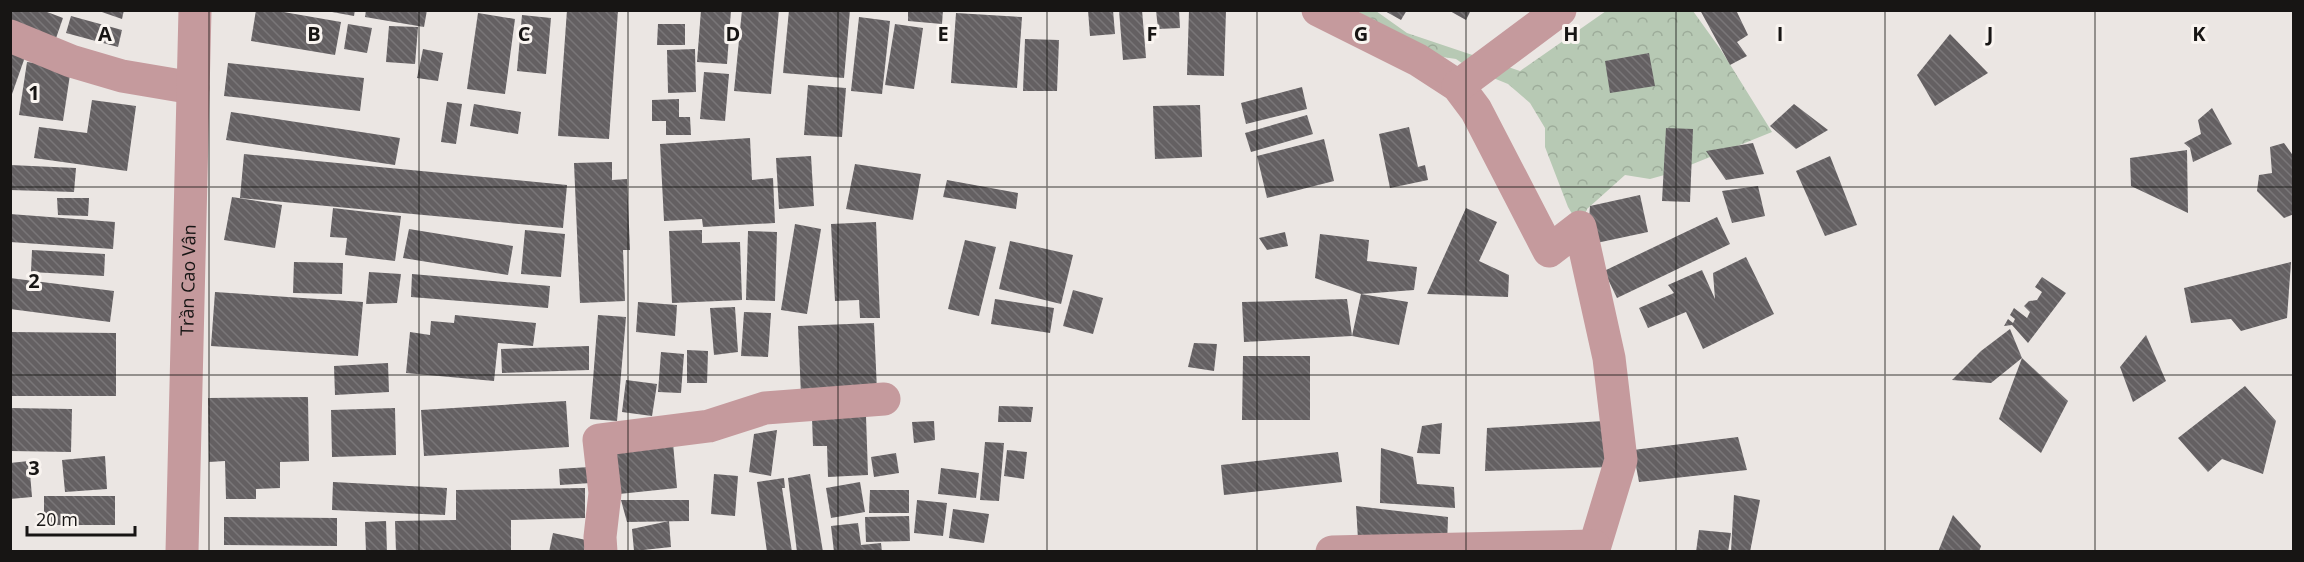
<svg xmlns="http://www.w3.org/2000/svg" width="2304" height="562" font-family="'Open Sans',sans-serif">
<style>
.forest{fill:url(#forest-crowns)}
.building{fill:url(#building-back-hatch)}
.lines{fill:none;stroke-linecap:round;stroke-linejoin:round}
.minor{stroke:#c59a9d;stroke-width:33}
.tertiary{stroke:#c59a9d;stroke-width:33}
.grid{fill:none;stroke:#171514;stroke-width:1.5;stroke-opacity:0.55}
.labels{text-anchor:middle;stroke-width:6;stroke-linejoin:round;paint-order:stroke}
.street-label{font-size:18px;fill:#171514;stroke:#f9f4f0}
.grid-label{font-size:20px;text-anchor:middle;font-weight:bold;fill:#171514;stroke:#f9f4f0;stroke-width:6;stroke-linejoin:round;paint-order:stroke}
</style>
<defs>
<pattern id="forest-crowns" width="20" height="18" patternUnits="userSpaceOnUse" patternTransform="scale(1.5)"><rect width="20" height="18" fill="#b7c9b4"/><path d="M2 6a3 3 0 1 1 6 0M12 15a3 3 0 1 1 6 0" fill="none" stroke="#9dac9a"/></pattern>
<pattern id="building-back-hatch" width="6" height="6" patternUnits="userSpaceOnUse" patternTransform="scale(1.5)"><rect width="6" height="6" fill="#646062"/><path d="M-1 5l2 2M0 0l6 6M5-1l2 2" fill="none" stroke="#797678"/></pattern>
</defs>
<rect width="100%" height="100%" fill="#ebe6e3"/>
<polygon class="forest" points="1357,11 1376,11 1407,33 1520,71 1606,11 1693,11 1721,50 1772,132 1668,174 1650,179 1625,175 1587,209 1580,227 1568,207 1545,147 1545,128 1530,103 1508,84 1469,68 1456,59 1423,54"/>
<g class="building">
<polygon points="10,10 42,10 63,18 54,44 10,29"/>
<polygon points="96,10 124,10 122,19"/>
<polygon points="256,10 272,10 341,22 335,55 251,41"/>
<polygon points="321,10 355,10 354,16"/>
<polygon points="366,10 427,10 424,27 365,17"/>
<polygon points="567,10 618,10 609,139 558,136"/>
<polygon points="701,10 731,10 727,64 697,62"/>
<polygon points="742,10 779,10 771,94 734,91"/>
<polygon points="789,10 850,10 844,78 783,73"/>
<polygon points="908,10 943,10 942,24 908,21"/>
<polygon points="1088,10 1113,10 1115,34 1090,36"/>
<polygon points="1119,10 1142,10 1146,58 1123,60"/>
<polygon points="1156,10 1179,10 1180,28 1158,29"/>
<polygon points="1189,10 1226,10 1224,76 1187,75"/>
<polygon points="1383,10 1407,10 1401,20"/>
<polygon points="1448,10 1471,10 1466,20"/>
<polygon points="1700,10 1736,10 1748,35 1737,42 1747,56 1730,65"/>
<polygon points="478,13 515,19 505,94 467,89"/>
<polygon points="956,13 1022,17 1017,88 951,83"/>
<polygon points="522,15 551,18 546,74 517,71"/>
<polygon points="71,16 122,30 118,47 66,33"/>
<polygon points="859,17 890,21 882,94 851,91"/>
<polygon points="348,24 372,28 367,53 344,49"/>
<polygon points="658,24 685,24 685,45 657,45"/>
<polygon points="895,24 923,28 914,89 885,85"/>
<polygon points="389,26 418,27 415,64 386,62"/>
<polygon points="1950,34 1988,73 1935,106 1917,75"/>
<polygon points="1025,39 1059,40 1057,91 1023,91"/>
<polygon points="423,49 443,53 438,81 417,78"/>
<polygon points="695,49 696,92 668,93 667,50"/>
<polygon points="10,51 25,57 11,97 10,97"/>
<polygon points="1649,53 1655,86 1610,93 1605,61"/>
<polygon points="27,62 71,68 63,121 19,115"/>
<polygon points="228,63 364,78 360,111 224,96"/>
<polygon points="704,72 729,74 725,121 700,119"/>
<polygon points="808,85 846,88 842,137 804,135"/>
<polygon points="1302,87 1307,109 1246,124 1241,103"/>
<polygon points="679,99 679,117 690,117 691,135 666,135 666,121 652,121 652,100"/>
<polygon points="92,100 136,106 127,171 34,158 39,127 87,133"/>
<polygon points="447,102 462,104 456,144 441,142"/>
<polygon points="474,104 521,112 518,134 470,126"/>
<polygon points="1794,104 1828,130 1796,149 1770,126"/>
<polygon points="1200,105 1202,157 1155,159 1153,106"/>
<polygon points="2212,108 2232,144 2193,162 2190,148 2184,143 2201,134 2198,120"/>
<polygon points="231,112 400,138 395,165 226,140"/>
<polygon points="1307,115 1313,134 1251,152 1245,133"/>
<polygon points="1409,127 1418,167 1425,165 1428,180 1390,188 1379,134"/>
<polygon points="1666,128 1693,129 1690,202 1662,201"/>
<polygon points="750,138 752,180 773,178 775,223 703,227 702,219 664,221 660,144"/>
<polygon points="1324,139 1334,181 1267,198 1257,156"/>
<polygon points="1753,143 1764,174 1726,180 1706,151"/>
<polygon points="2284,143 2294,157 2294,214 2284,218 2257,191 2259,175 2272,173 2270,147"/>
<polygon points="2187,150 2188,213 2131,186 2130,158"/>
<polygon points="244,154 567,185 563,228 240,198"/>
<polygon points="811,156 814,206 779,209 776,158"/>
<polygon points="1830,156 1857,225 1825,236 1796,171"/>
<polygon points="612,162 612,180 627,179 630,250 623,250 625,301 580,303 574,163"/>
<polygon points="855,164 921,174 913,220 846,209"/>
<polygon points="10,165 76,168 74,192 10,190"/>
<polygon points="947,180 1018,193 1016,209 943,197"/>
<polygon points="1758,186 1765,216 1732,223 1722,191"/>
<polygon points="1640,195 1648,232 1587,245 1590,206"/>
<polygon points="232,197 282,205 275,248 224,240"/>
<polygon points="57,198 89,198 88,216 58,215"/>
<polygon points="333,208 401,216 395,261 345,255 347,238 330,237"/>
<polygon points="1466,208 1497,222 1479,261 1509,275 1508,297 1427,294"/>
<polygon points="10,214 115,222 113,249 10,242"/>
<polygon points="1717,217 1730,244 1617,298 1604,271"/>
<polygon points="876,222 880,318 860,318 859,300 835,301 831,224"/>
<polygon points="795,224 821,229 807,314 781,310"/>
<polygon points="409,229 513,246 508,275 403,258"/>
<polygon points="525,230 565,234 561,277 521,274"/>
<polygon points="702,230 702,243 740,242 742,300 672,303 669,231"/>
<polygon points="748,231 777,232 775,301 746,300"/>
<polygon points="1285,232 1288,246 1267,250 1259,238"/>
<polygon points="1320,234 1369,240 1367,261 1417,267 1414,290 1361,294 1315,278"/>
<polygon points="965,240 996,247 979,316 948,309"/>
<polygon points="1010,241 1073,255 1061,304 999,289"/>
<polygon points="32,250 105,254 104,276 31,272"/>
<polygon points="1746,257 1774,314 1703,349 1686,312 1648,328 1639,308 1674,293 1668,285 1702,270 1715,299 1713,273"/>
<polygon points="294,262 343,263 342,294 293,293"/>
<polygon points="2291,262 2287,318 2241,331 2231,319 2191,323 2184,288"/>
<polygon points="369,272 401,274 397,303 366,304"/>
<polygon points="412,274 550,286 548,308 411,297"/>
<polygon points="2042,277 2066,293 2028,343 2012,325 2004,326 2008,319 2013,323 2015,319 2010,315 2014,308 2027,318 2030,312 2024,306 2029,301 2037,300 2042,292 2035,287"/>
<polygon points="10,278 114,291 110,322 10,309"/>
<polygon points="1073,290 1103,298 1093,334 1063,326"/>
<polygon points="215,292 363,302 358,356 211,346"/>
<polygon points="1361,294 1408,302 1399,345 1352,336"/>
<polygon points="995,299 1054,308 1050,333 991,324"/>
<polygon points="1347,299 1352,336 1244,342 1242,302"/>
<polygon points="638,302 677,305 675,336 636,332"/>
<polygon points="735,307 738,352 714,355 710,308"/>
<polygon points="744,312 771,313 768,357 741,356"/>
<polygon points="455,315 536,323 533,346 498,343 494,381 406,373 410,332 430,335 431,321 454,323"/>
<polygon points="598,315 626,317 617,421 590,419"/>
<polygon points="874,323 877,391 801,395 798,326"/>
<polygon points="2010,329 2022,358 1991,383 1952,380 1981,351"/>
<polygon points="10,332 116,333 116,396 10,396"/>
<polygon points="2146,335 2166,381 2133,402 2120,367"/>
<polygon points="1194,343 1217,344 1214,371 1188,367"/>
<polygon points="589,346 589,370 502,373 501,349"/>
<polygon points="687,350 708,351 707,383 687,383"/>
<polygon points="661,352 684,354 681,393 658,392"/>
<polygon points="1243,356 1310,356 1310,420 1242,420"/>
<polygon points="2022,358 2068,401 2041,453 1999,419"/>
<polygon points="388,363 389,392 335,395 334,366"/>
<polygon points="626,380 657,384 652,416 622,412"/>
<polygon points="2245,386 2276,421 2263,474 2222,459 2208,472 2178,438"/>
<polygon points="308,397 309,461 280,462 280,488 256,489 256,499 226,499 225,461 209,462 208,398"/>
<polygon points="566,401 569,447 424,456 421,410"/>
<polygon points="999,406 1033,407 1031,422 998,422"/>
<polygon points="10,408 72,409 71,452 10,451"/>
<polygon points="395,408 396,455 332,457 331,410"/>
<polygon points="866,416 868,475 828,477 827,446 813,446 812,418"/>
<polygon points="934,421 935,440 914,443 912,422"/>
<polygon points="1604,421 1611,467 1485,471 1487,428"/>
<polygon points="1442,423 1440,454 1417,453 1422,426"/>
<polygon points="777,430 771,476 749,472 754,434"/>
<polygon points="1738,437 1747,470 1639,482 1633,450"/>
<polygon points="985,442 1004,443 999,501 980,500"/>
<polygon points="673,443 677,488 619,494 615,449"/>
<polygon points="1381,448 1413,457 1417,484 1454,487 1455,508 1380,503"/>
<polygon points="1007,450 1027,452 1024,479 1004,476"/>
<polygon points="1338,452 1342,482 1224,495 1221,465"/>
<polygon points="896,453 899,473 874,477 871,457"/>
<polygon points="105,456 107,489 65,492 62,460"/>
<polygon points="29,461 32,497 10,499 10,463"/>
<polygon points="589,467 591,483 560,485 559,469"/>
<polygon points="941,468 979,473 976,498 938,494"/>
<polygon points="714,474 738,476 735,516 711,514"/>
<polygon points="810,474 823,552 797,552 788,478"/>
<polygon points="784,478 785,488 782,488 792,552 767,552 757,482"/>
<polygon points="333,482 447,488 445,515 332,510"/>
<polygon points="860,482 865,512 831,518 826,488"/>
<polygon points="585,488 585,518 511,520 511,552 396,552 395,521 456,520 456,490"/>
<polygon points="870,490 909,490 909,513 869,513"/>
<polygon points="1734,495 1760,500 1750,552 1731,552"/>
<rect x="44" y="496" width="71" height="29"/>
<polygon points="621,500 689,500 689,521 627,522"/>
<polygon points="917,500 947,503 943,536 914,533"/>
<polygon points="1356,506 1448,517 1447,545 1358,539"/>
<polygon points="953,509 989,514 984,543 949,538"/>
<polygon points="1953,515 1981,546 1979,552 1938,552"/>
<polygon points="909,516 910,541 866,542 865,517"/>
<polygon points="224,517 337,518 337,546 224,545"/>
<polygon points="386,521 387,552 366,552 365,522"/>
<polygon points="669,521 671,547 634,551 632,529"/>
<polygon points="858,523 861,545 881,543 882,552 834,552 831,526"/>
<polygon points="1699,530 1731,533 1728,552 1696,552"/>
<polygon points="553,533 586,540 584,552 549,552"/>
</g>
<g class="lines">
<g class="minor">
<polyline points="1318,10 1418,60 1458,86 1476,110 1549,251 1580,227 1609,358 1621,460 1593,552"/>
<polyline points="10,36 71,61 122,76 193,88"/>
<polyline points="1458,86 1560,10"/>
<polyline points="601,552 600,537 605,493 599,440 709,426 765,408 884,399"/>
<polyline points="1332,552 1594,546"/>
</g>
<path class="tertiary" id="s1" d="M182,552l13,-542"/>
</g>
<path class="grid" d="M209,10v542M419,10v542M628,10v542M838,10v542M1047,10v542M1257,10v542M1466,10v542M1676,10v542M1885,10v542M2095,10v542M10,187h2284M10,375h2284"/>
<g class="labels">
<g class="street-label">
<text dy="6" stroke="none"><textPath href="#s1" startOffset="272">Trần Cao Vân</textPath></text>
</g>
</g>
<g class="grid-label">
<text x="105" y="41">A</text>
<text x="314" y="41">B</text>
<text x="524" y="41">C</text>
<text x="733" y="41">D</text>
<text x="943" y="41">E</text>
<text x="1152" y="41">F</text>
<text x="1361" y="41">G</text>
<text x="1571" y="41">H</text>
<text x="1780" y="41">I</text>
<text x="1990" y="41">J</text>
<text x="2199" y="41">K</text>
<text x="34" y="100">1</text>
<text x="34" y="288">2</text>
<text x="34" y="475">3</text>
</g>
<rect width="2304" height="562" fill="none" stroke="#171514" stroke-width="24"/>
<path d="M27 526v9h108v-9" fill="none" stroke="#171514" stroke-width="3"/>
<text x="36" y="526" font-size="18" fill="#171514" stroke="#f9f4f0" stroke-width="4.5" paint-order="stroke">20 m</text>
</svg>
